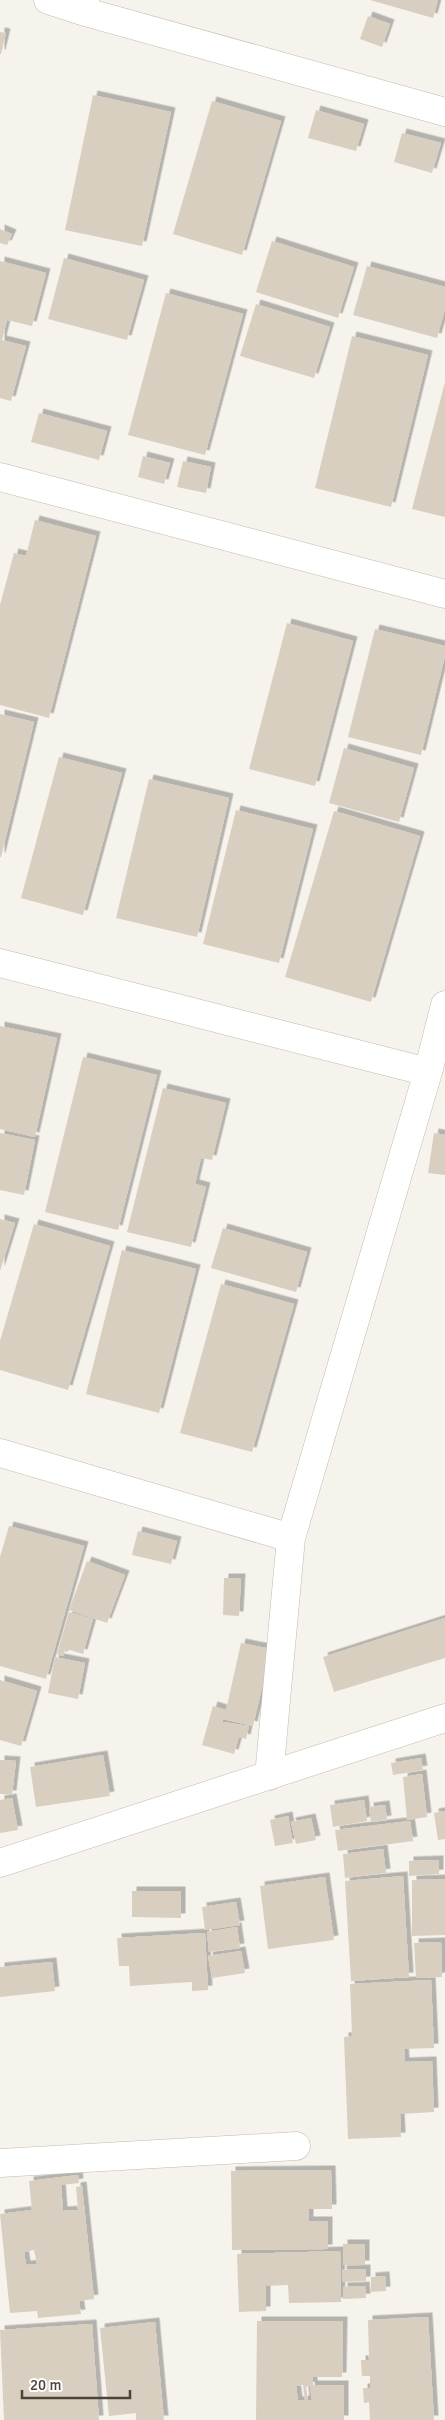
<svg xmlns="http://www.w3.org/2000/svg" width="445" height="2420" viewBox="0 0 445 2420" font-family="Signika,sans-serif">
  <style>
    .building { fill: #d8cfc1; fill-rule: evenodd; filter: url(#shadow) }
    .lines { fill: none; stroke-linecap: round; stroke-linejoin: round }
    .minor-casing { stroke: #c2bbae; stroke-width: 29 }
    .minor { stroke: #fff; stroke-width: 28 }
  </style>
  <defs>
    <filter id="shadow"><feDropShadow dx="4.5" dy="-4.5" stdDeviation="0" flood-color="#0004"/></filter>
  </defs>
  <rect width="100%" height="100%" fill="#f6f3ec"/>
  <!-- building -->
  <path class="building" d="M370,0H438L433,18Z
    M368,16L390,24L382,47L360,39Z
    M0,32L6,33L1,54H0Z
    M93,95L171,112L142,246L65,230Z
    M212,101L281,121L242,255L173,234Z
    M316,110L364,124L356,151L308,138Z
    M402,133L441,143L432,173L394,162Z
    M0,229L12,234L7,245L0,243Z
    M272,241L354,267L338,318L256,292Z
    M64,258L144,280L127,340L48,319Z
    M0,261L46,273L32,326L7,320L2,340L26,346L11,401L0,398Z
    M367,266L445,287V309L437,338L353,315Z
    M166,293L243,314L205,455L128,435Z
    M256,304L330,327L314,378L240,356Z
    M352,336L428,355L391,507L315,488Z
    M445,382V517L412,509Z
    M39,413L107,431L99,460L31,442Z
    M143,456L170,463L164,484L138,477Z
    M183,461L211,467L206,493L177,487Z
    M35,520L96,536L49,718L0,705V605L14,553L26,556Z
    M287,623L353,641L315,786L249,769Z
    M375,629L445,646V656L421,755L348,737Z
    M0,714L34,722L1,857H0Z
    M344,748L414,768L399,822L329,803Z
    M59,757L122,773L83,915L21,898Z
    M149,779L229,798L197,937L116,918Z
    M236,810L313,829L279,963L203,944Z
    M334,811L420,836L371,1002L285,977Z
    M0,1026L57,1038L35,1137L0,1129Z
    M83,1057L157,1075L118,1230L45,1212Z
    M163,1088L226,1103L212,1160L201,1158L195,1184L206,1187L191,1247L127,1232Z
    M0,1133L35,1140L24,1195L0,1190Z
    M434,1133L445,1135V1175L428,1173Z
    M0,1219L15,1223L0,1271Z
    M34,1224L110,1246L68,1390L0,1370V1341Z
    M223,1228L307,1252L296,1292L211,1268Z
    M122,1250L196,1269L159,1413L86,1394Z
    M221,1284L294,1304L252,1452L180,1433Z
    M9,1526L84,1546L46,1679L0,1666V1557Z
    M138,1531L177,1541L171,1564L132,1555Z
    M87,1561L125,1575L107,1623L69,1610Z
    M224,1578H241L239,1616L223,1615Z
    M69,1612L93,1619L83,1654L66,1649L63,1656L57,1654Z
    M445,1618V1658L334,1692L323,1657Z
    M241,1643L271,1649L253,1726L223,1719V1722L249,1726L246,1739L239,1737L234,1754L202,1745L213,1706L226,1710Z
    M55,1657L85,1663L78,1699L48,1693Z
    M0,1680L37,1691L21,1746L0,1740Z
    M103,1755L110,1796L36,1807L30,1767Z
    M421,1758L423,1770L393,1775L391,1763Z
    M0,1760L16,1761L12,1795L0,1794Z
    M422,1774L427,1817L407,1820L403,1777Z
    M12,1798L18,1830L0,1833V1800Z
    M364,1800L367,1821L333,1827L330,1805Z
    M385,1805L387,1820L371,1822L369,1807Z
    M445,1811V1839L438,1840L434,1813Z
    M288,1816L293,1843L275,1846L270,1820Z
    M311,1818L316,1840L296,1844L291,1822Z
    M410,1821L413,1841L338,1851L335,1830Z
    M383,1849L386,1873L345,1878L343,1854Z
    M439,1860V1874L409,1876V1861Z
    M403,1876L409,1977L351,1981L345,1881Z
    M325,1877L334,1940L268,1949L260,1886Z
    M445,1879V1935L412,1936V1880Z
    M132,1891H181V1918L132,1917Z
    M236,1902L240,1925L205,1930L202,1907Z
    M237,1927L240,1948L209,1952L207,1932Z
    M205,1933L208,1990L192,1991V1982L130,1986L129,1966H119L117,1938Z
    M441,1942L442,1977L416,1978L414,1943Z
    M241,1951L245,1973L212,1978L208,1956Z
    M52,1962L55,1991L0,1997V1967Z
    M431,1980L434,2048L404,2049L405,2062L432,2061L434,2112L400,2114L401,2137L348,2139L344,2037L352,2036L350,1984Z
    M331,2170L332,2209H309V2221H328V2249L232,2250L231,2171Z
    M78,2175L79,2183L61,2185L63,2211L78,2210L76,2187L82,2186L94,2299L79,2301L81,2314L38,2318L37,2311L10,2313L0,2214L32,2210L29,2181ZM34,2250L37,2264L26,2265L24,2252Z
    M343,2244H365V2265H343Z
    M340,2251L341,2302L289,2303L288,2285L266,2286V2311L239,2312L237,2254Z
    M366,2269V2281L343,2282L342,2270Z
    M385,2276L386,2291L371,2292V2277Z
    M365,2286L366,2298L343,2299V2287Z
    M428,2317L434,2420H370L369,2402L364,2403L363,2388H370V2376H362L361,2360H369L368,2320Z
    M257,2321H343L342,2377H313V2385H344V2420H256ZM303,2385L305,2400L298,2401L296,2386ZM310,2386L312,2400L308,2401L306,2387Z
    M155,2322L164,2420H136V2413L109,2416L100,2328Z
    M92,2324L99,2420H4L0,2330Z"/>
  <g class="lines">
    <defs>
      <path id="minor" d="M48,0L82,11L85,0
        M82,11L445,112
        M0,477L445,594
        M0,963L428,1072
        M0,1453L291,1538
        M269,1776L291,1538L428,1072L445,1005
        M0,1863L445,1718
        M0,2163L296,2146"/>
    </defs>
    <!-- minor casing -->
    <use href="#minor" class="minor-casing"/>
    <!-- minor -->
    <use href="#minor" class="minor"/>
  </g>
  <!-- scale -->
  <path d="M22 2390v8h108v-8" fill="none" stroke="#4b4439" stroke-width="2.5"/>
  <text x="30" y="2390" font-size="15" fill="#4b4439" stroke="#ffffff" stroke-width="4" paint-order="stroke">20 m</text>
</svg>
